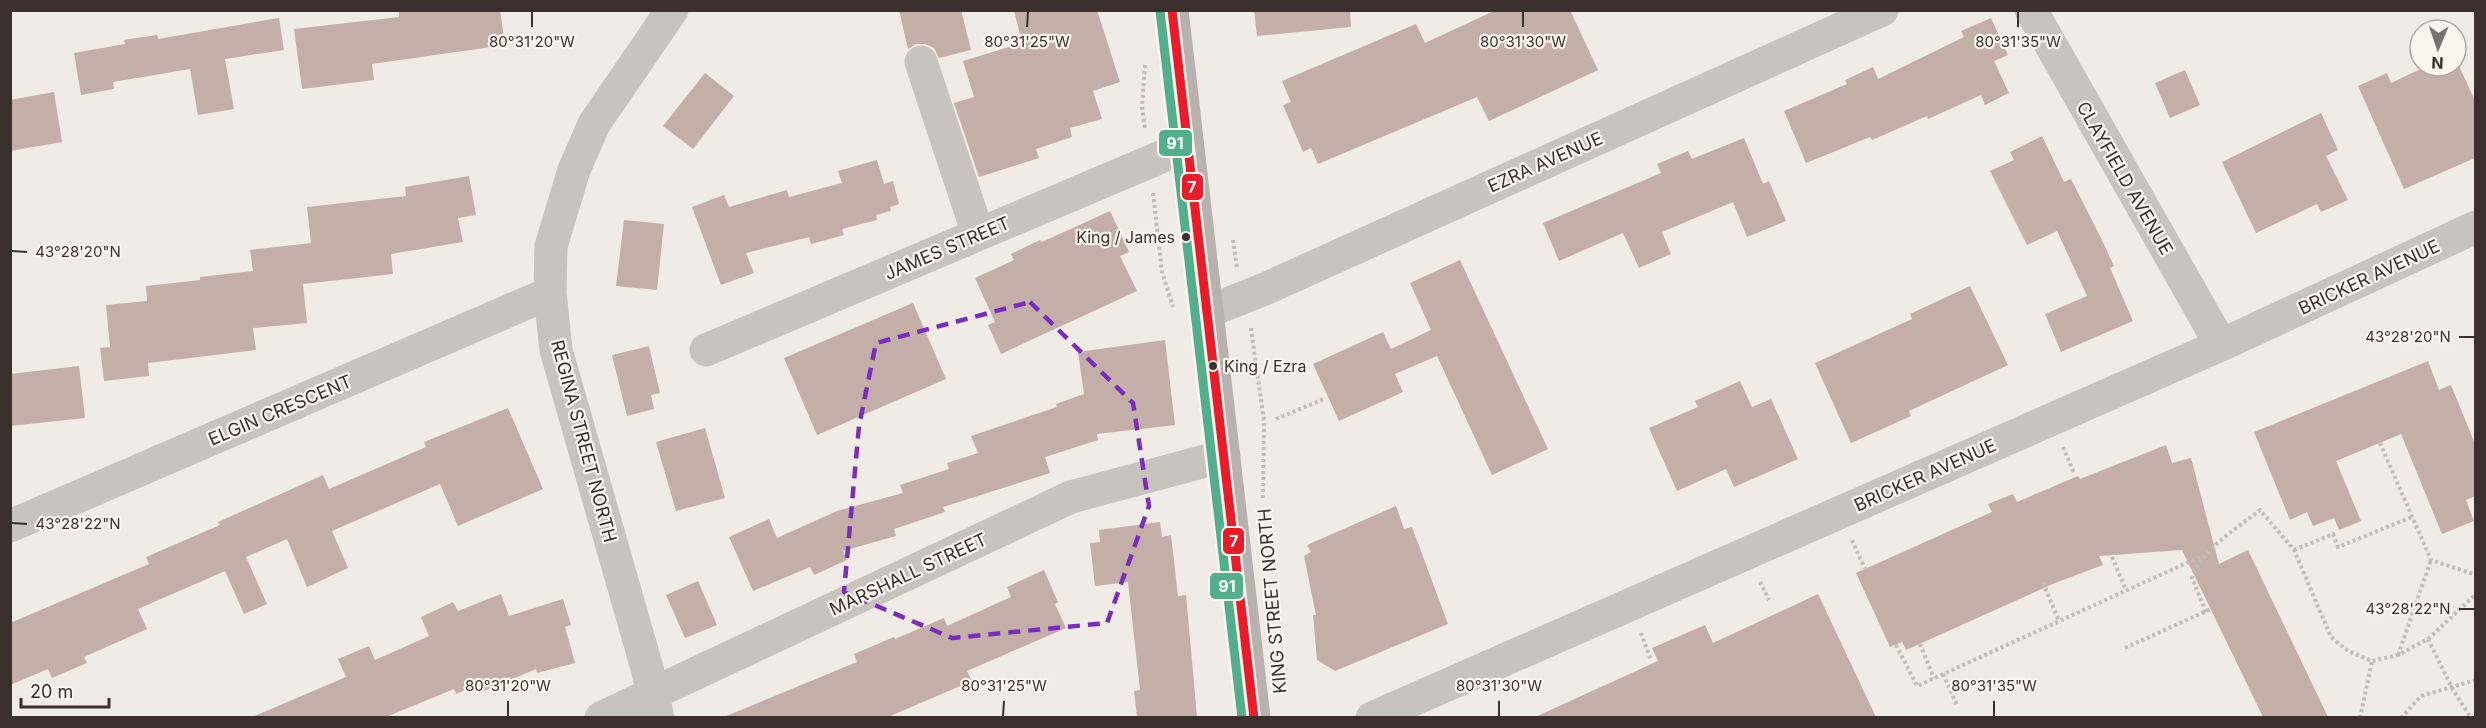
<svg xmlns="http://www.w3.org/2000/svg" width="2486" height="728" viewBox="0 0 2486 728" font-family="Inter,sans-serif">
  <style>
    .building { fill: #c3afa7 }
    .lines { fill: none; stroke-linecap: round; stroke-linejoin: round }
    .path { stroke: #c2bbb6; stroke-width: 4; stroke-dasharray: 3 3; stroke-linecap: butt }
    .minor { stroke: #c9c3be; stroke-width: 33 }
    .major { stroke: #b8b1ad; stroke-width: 33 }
    .bus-1-casing { stroke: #fbf5ee; stroke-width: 14 }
    .bus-2-casing { stroke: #fbf5ee; stroke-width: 14 }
    .bus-1 { stroke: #ec1b29; stroke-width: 9 }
    .bus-2 { stroke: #52af8c; stroke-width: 9 }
    .marked { fill: none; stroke: #7b2cbf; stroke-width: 4.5; stroke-dasharray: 12 8; stroke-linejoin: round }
    .ticks { fill: none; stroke: #3b302b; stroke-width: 2 }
    .bus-dot { fill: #3b302b; stroke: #fbf5ee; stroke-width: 2 }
    .labels { text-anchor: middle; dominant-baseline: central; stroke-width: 4.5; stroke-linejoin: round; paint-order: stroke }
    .bus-label { font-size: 16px; fill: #3b302b; stroke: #fbf5ee; text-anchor: end }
    .street-label { font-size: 18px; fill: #3b302b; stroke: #fbf5ee }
    .ticks-label { font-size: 15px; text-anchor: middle; fill: #3b302b; stroke: #fbf5ee; stroke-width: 4.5; stroke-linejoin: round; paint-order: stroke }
    .line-badge { stroke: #fbf5ee; stroke-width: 2 }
    .badge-label { font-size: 16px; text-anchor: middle; font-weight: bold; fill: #fff }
  </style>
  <rect width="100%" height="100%" fill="#f0ebe5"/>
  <!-- building -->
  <path class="building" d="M410,10H500L505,45L372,64L374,80L302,89L294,29L399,17V12Z
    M899,10H961L971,50L939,58L934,48L925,44H916L908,49Z
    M1014,10H1097L1120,82L1093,91L1102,119L1070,128L1072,137L1036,149L1039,158L979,177L954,103L974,97L963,61L1022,43Z
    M1254,10H1350L1351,27L1257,36Z
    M1496,10H1570L1598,70L1489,121L1477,97L1318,164L1311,148L1303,152L1283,105L1291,102L1282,81L1416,24L1425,43Z
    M279,18L284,50L225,59L234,109L198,115L190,69L113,82L114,89L81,95L74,53L125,44L124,40L157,35L158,39Z
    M1991,18L2008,55L1994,61L2009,93L1985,105L1981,95L1928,119L1927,116L1872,140L1870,137L1806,163L1784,111L1847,84L1845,80L1873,67L1878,79L1964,37L1961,31Z
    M2427,66H2459L2475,101V158L2404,189L2358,86L2387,73L2391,83Z
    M2185,70L2200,105L2170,118L2155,83Z
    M705,73L734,96L693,149L663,126Z
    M54,92L62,142L10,151V100Z
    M2321,113L2338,150L2326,156L2348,200L2321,212L2317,204L2256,233L2222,162Z
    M2042,136L2064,182L2071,179L2100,236L2114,266L2110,268L2133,321L2061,352L2045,314L2087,296L2057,231L2027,245L1990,171L2014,160L2010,152Z
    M1744,138L1763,184L1769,181L1786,221L1747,237L1733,202L1662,232L1671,254L1639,268L1623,233L1559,261L1543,223L1661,173L1657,164L1688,151L1692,159Z
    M877,160L884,184L893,181L899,204L890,207L891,211L876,215L877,220L842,229L844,235L811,244L809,237L746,253L754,273L721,285L692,207L724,195L729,207L787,190L789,197L842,183L838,171Z
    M469,176L476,215L458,218L463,242L391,254L393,274L303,284L307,323L253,328L256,350L148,363L149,376L104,381L100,348L110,347L106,305L147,301L146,286L200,280V277L253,271L250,250L311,243L307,207L406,196L405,187Z
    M1110,211L1129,252L1120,256L1137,291L1001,354L988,325L995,322L975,278L1014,260L1011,254L1040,240L1042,242Z
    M624,220L664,224L657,290L616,286Z
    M1460,260L1548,449L1492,475L1437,356L1395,374L1403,392L1339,421L1313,364L1383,332L1391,349L1431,330L1410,283Z
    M1970,286L2008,365L1909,411L1911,416L1851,443L1815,363L1912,319L1910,314Z
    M913,303L946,379L817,435L784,358Z
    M1165,340L1175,425L1097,434L1098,440L1045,457L1050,473L943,507L945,512L894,529L896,536L843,551L847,560L814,575L810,567L753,591L729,537L769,519L777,538L837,511L903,493L900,485L949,469L947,463L978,453L971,436L1057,407L1056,404L1084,394L1078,352Z
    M649,346L660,393L651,395L654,409L627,416L612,355Z
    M2428,361L2439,390L2451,385L2475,444V496L2466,500L2474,521L2442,534L2401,434L2336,461L2361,521L2339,530L2334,518L2313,526L2307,512L2290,520L2254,432Z
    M79,366L85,418L10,426V374Z
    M1740,381L1752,407L1771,399L1798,459L1734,487L1726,469L1677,491L1649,428L1698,407L1695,401Z
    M508,408L543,489L458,526L440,484L332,531L348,568L307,587L287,539L246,557L267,604L244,614L225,571L138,609L147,629L84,657L87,663L52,678L48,669L10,685V623L149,564L146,557L220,525L218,522L323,475L329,489L426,447L424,442Z
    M705,428L725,498L676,511L656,442Z
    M2166,445L2172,463L2191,458L2219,564L2248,550L2328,717H2263L2182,550L2099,556L2103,565L2055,583L1906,650L1902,642L1890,647L1856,573L1992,512L1988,504L2013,494L2017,502L2078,476L2080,479Z
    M1396,506L1404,529L1412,527L1448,624L1335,671L1317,660L1313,615H1316L1304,556L1311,552L1307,545Z
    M1160,522L1162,537L1171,535L1178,596L1186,595L1197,717H1137L1134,691L1140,690L1128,582L1095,586L1090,543L1100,542L1099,530Z
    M1044,570L1058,602L1055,604L1066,628L967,671L972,681L888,717H724L857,662L854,654L894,637L895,639L944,618L947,626L1011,597L1007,587Z
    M698,581L717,625L685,638L666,595Z
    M501,594L509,616L563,599L571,625L565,627L575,663L537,673L536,669L482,692L478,684L456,694L454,689L386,717H252L346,677L338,659L369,646L375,660L429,636L421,617L453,602L458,611Z
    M1818,594L1876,717H1535L1658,661L1652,648L1705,625L1713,643Z"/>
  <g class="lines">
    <!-- path -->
    <path class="path" d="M1145,65L1142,107L1145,129
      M1153,193L1162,272L1173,307
      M1233,240L1237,268
      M1251,328L1264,421L1263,500
      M1276,419L1324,399
      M2380,443L2431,560L2476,575
      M2063,447L2074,473
      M1852,540L1865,569
      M2294,550L2333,534L2338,547L2412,517
      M2112,557L2126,590
      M1760,582L1769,600
      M2043,583L2059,621
      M2206,612L2192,578C2202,548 2237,529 2260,510L2294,550L2331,637L2348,651L2372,661L2398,655L2428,639L2476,594
      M1641,633L1651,660
      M2428,639L2452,688L2471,718
      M1920,644L1934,678
      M1896,645L1917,686L2204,555
      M2125,648L2211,609
      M2398,655L2431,560
      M1943,674L1957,705
      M2360,718L2372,661
      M2401,718L2421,696L2476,680"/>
    <!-- minor -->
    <path class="minor" d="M2031,10L2221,345
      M921,62L978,234
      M1207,312L1267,288L1882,10
      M706,350L1187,146
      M10,526L550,293
      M601,718L1071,497L1224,456
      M658,718L647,668L556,350L550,293L551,246L574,170L594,124L672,10
      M1372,718L2221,345L2476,227"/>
    <!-- major -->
    <path class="major" d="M1172,10L1254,718"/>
    <defs>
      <path id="bus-1" d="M1172,10L1254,718"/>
      <path id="bus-2" d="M1160,11L1242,718"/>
    </defs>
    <!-- bus-1 casing -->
    <use href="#bus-1" class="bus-1-casing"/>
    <!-- bus-2 casing -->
    <use href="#bus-2" class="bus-2-casing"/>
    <!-- bus-1 -->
    <use href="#bus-1" class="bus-1"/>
    <!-- bus-2 -->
    <use href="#bus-2" class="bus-2"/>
  </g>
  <!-- marked area -->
  <path class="marked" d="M1030,302L1133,403L1149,506L1107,623L952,638L844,592L859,426L876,343Z"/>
  <!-- ticks -->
  <path class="ticks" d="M532,27V12M1027,27L1028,12M1523,27V12M2018,27V12M12,251L27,252M2459,337H2474M12,523L27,524M2459,609H2474M508,716V701M1003,716L1004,701M1499,716V701M1994,716V701"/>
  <!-- markers -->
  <g class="bus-dot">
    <circle cx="1186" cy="237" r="5"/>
    <circle cx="1213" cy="366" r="5"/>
  </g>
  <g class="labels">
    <!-- bus labels -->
    <g class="bus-label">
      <text x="1175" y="237">King / James</text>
      <text x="1224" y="366" text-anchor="start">King / Ezra</text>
    </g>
    <!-- street labels -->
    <g class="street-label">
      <text transform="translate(1545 162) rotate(-24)">EZRA AVENUE</text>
      <text transform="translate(2125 178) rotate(60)">CLAYFIELD AVENUE</text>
      <text transform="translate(947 248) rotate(-23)">JAMES STREET</text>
      <text transform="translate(2369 277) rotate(-25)">BRICKER AVENUE</text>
      <text transform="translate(280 410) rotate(-23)">ELGIN CRESCENT</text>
      <text transform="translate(584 441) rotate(75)">REGINA STREET NORTH</text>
      <text transform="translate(1925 475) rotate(-24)">BRICKER AVENUE</text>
      <text transform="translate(908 574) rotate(-25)">MARSHALL STREET</text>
      <text transform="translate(1272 601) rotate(-95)">KING STREET NORTH</text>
    </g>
  </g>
  <g class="ticks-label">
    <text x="532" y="47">80°31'20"W</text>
    <text x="1027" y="47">80°31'25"W</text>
    <text x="1523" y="47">80°31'30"W</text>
    <text x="2018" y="47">80°31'35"W</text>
    <text x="78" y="257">43°28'20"N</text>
    <text x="2408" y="342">43°28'20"N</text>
    <text x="78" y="529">43°28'22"N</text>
    <text x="2408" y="614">43°28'22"N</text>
    <text x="508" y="691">80°31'20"W</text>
    <text x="1004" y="691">80°31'25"W</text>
    <text x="1499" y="691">80°31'30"W</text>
    <text x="1994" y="691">80°31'35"W</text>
  </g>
  <g class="line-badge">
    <rect x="1158" y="129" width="35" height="28" rx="6" fill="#52af8c"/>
    <rect x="1181" y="173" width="23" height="28" rx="6" fill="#ec1b29"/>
    <rect x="1222" y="527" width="23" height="28" rx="6" fill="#ec1b29"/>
    <rect x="1209" y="572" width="35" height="28" rx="6" fill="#52af8c"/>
  </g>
  <g class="badge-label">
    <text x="1175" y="149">91</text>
    <text x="1192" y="193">7</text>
    <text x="1234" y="547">7</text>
    <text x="1227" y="592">91</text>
  </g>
  <!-- border -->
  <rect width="2486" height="728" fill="none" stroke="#3b302b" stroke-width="24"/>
  <!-- north arrow -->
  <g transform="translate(2438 48) rotate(182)"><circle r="28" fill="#fbf5ee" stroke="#aea6a0" stroke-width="1.5"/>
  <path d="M0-4.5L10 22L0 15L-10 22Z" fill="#7a716c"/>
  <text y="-9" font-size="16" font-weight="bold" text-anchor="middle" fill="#3b302b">N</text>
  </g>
  <!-- scale -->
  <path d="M21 698v9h88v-9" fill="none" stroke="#3b302b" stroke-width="3"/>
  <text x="30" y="698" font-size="18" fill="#3b302b" stroke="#fbf5ee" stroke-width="4.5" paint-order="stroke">20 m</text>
</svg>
